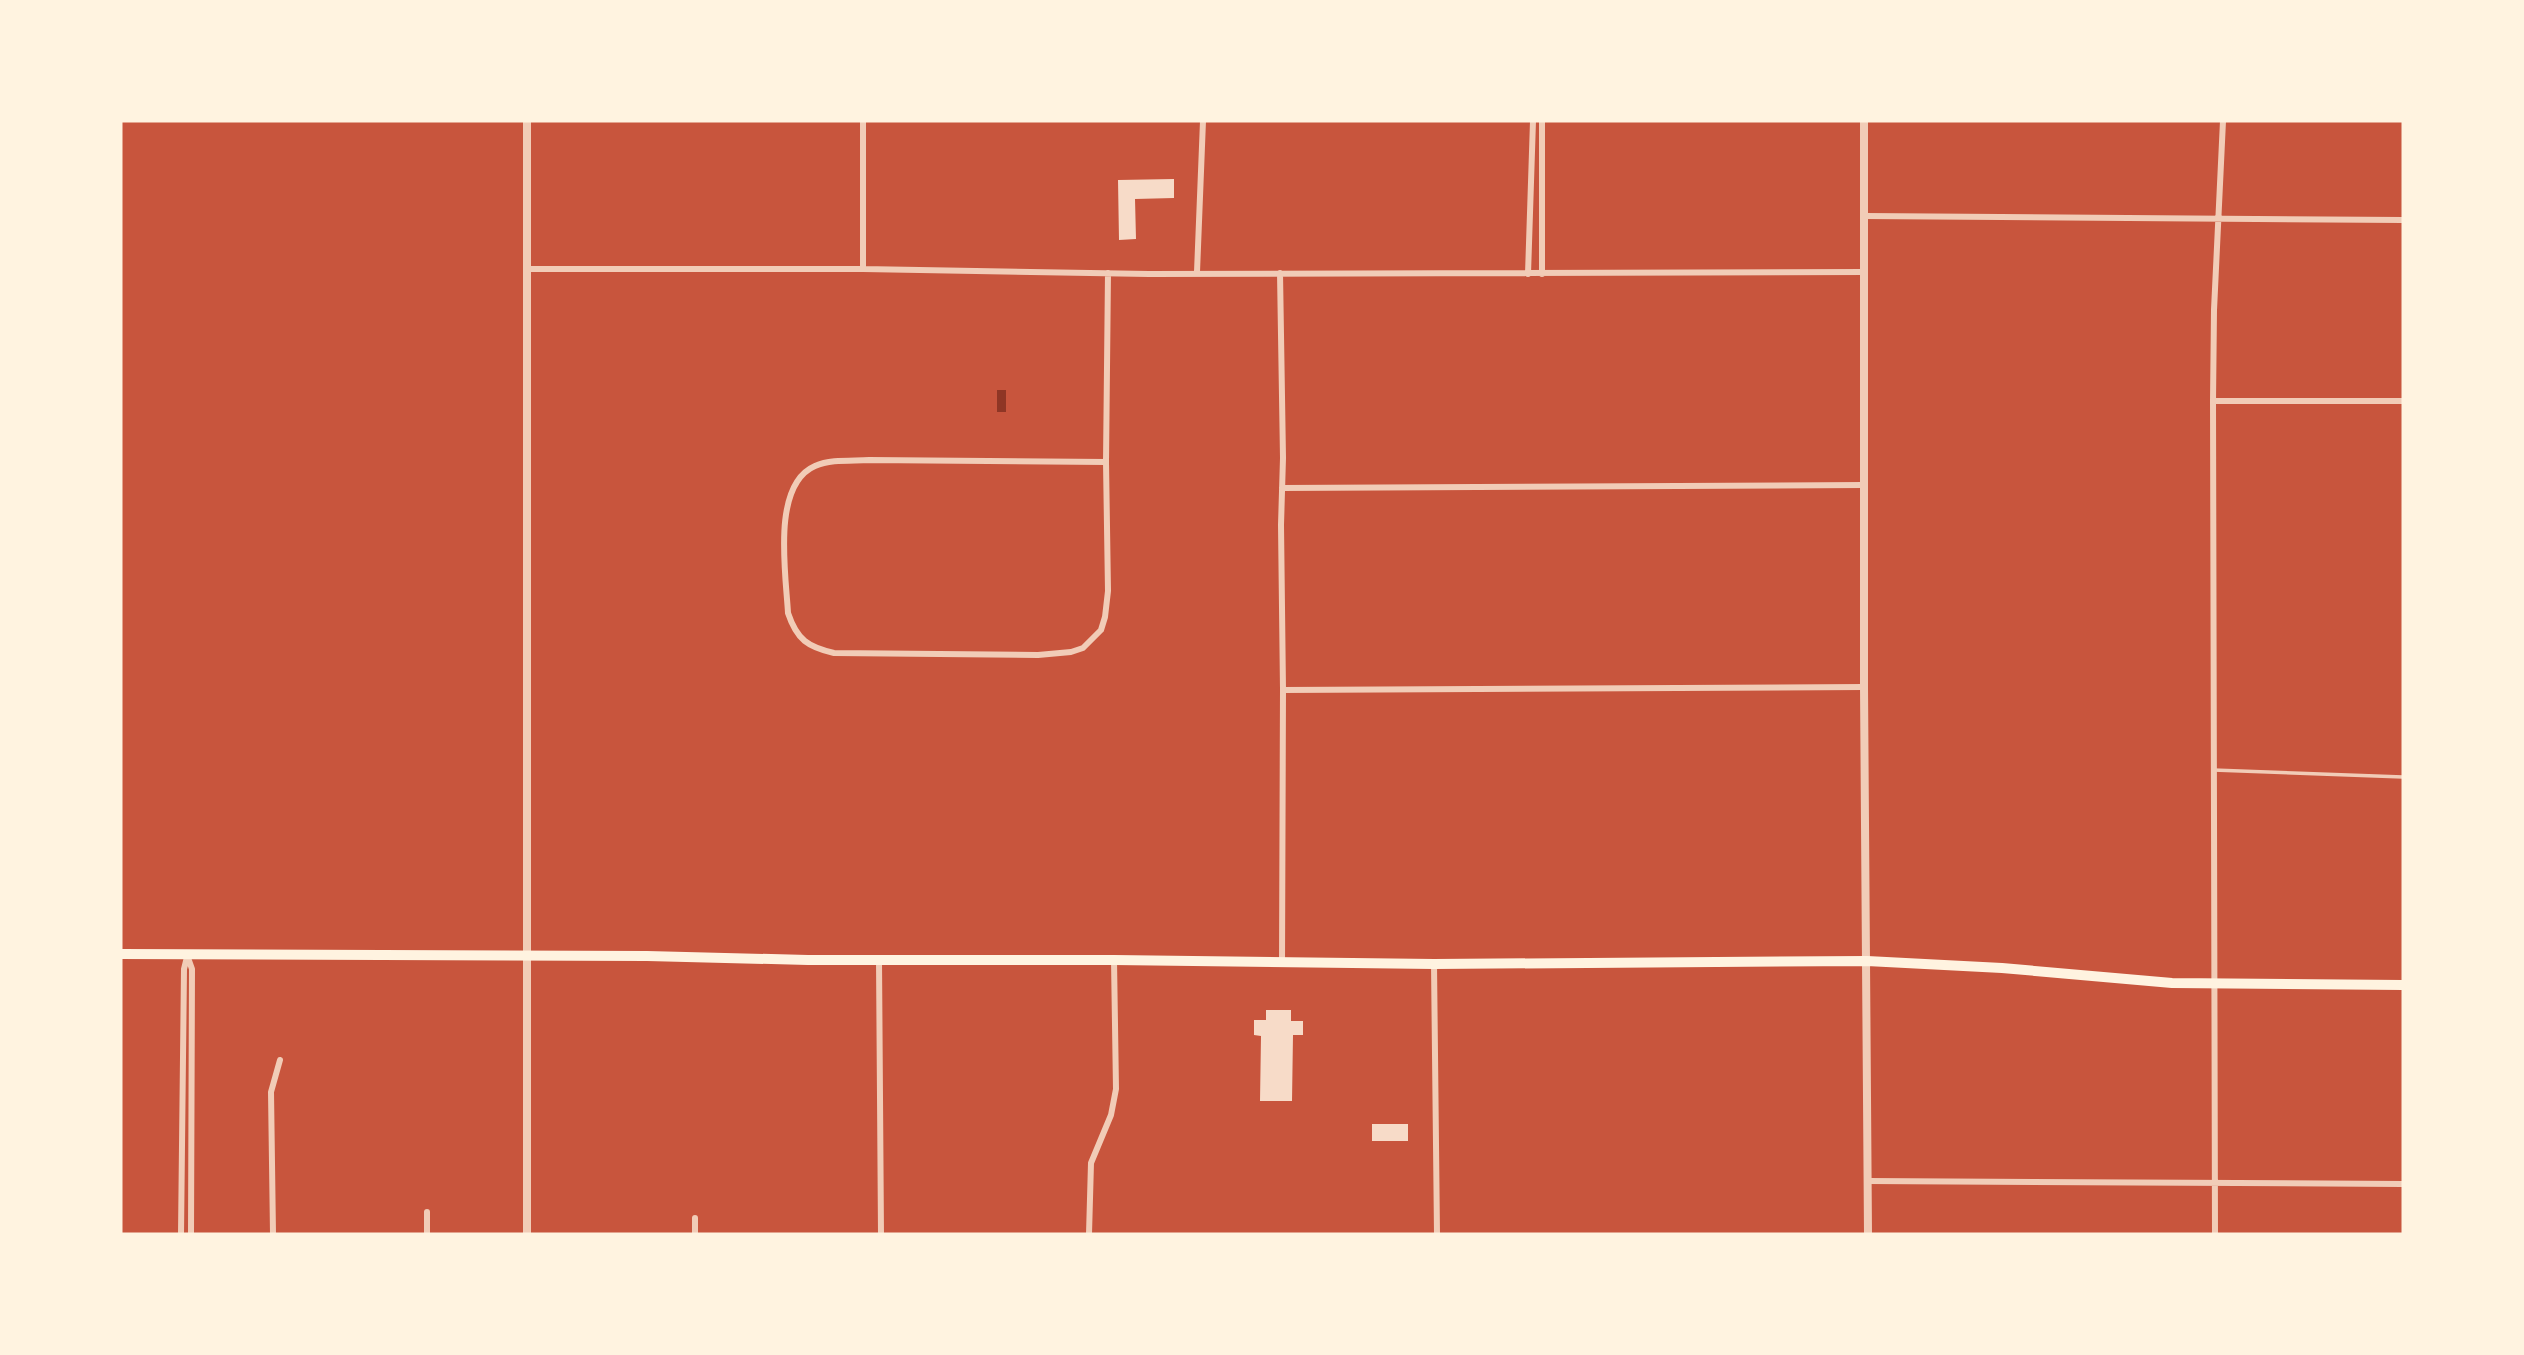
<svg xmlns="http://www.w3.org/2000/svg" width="2524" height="1355" viewBox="0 0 2524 1355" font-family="'Open Sans',sans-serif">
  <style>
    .water { fill: #8f3625 }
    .building { fill: #f7dbc8 }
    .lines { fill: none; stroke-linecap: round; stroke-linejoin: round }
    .service { stroke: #f1ccb7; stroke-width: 3.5 }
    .minor { stroke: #f1ccb7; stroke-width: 6 }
    .tertiary { stroke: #f1ccb7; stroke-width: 8 }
    .primary { stroke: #fff3e0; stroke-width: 10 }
  </style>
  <rect width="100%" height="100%" fill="#c8553d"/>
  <!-- water -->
  <path class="water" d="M997,390H1006V412H997Z"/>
  <!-- building -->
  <path class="building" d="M1174,179V198L1135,199L1136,239L1119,240L1118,180Z
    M1266,1010H1291V1021H1303V1035H1293L1292,1101H1260L1261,1036L1254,1035V1020H1266Z
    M1372,1124H1408V1141H1372Z"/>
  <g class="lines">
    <!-- service -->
    <path class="service" d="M2213,770L2403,777"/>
    <!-- minor -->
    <path class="minor" d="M1542,121V274
      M1865,216L2403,220
      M527,269H863L1149,274L1865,272
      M863,269V121
      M1197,272L1203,121
      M1280,273L1283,458L1281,525L1283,690L1282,963
      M1528,274L1533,121
      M2213,401H2403
      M869,460L1106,462L1108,591L1105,617L1101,630L1083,648L1071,652L1038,655L834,653C808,647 797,640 788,613C786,575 771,485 815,466C831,459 851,461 869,460Z
      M1106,462L1108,273
      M1282,488L1864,485
      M1283,690L1864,687
      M187,955L192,969L191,1234
      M879,960L881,1234
      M1434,964L1437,1234
      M1868,1181L2403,1184
      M427,1212V1234
      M181,1234L184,969L187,957
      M273,1234L271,1092L280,1060
      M695,1234V1218
      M1089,1234L1091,1163L1111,1115L1116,1089L1114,960
      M2215,1234L2213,401L2214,310L2223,121"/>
    <!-- tertiary -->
    <path class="tertiary" d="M1864,121V687L1868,1234
      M527,1234V121"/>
    <!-- primary -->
    <path class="primary" d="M121,954L647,956L808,960H1114L1434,964L1867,961L2002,968L2172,983L2403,985"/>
  </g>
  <!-- border -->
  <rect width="2524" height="1355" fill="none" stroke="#fff3e0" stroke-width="245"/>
</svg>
